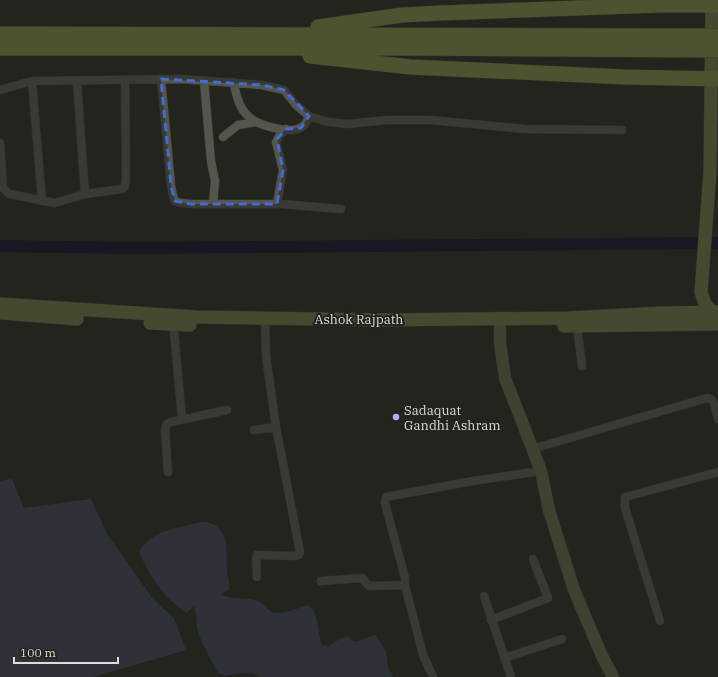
<svg xmlns="http://www.w3.org/2000/svg" width="718" height="677" viewBox="0 0 718 677" font-family="'IBM Plex Serif',serif">
  <style>
    .green { fill: #3e4159 }
    .lines { fill: none; stroke-linecap: round; stroke-linejoin: round }
    .river { stroke: #0c0a2b; stroke-width: 12 }
    .street-casing { stroke: #3e403a; stroke-width: 9 }
    .secondary-casing { stroke: #3e403a; stroke-width: 13 }
    .primary-casing { stroke: #3e403a; stroke-width: 14 }
    .highway-casing { stroke: #3e403a; stroke-width: 16 }
    .street { stroke: #54564e; stroke-width: 8 }
    .secondary { stroke: #61664b; stroke-width: 12 }
    .primary { stroke: #6d7748; stroke-width: 13 }
    .highway { stroke: #7e8d44; stroke-width: 15 }
    .highway-bridge-casing { stroke: #3e403a; stroke-width: 16; stroke-linecap: butt }
    .highway-bridge { stroke: #7e8d44; stroke-width: 15 }
    .marked { fill: none; stroke: #436bd8; stroke-width: 3; stroke-dasharray: 8 5; stroke-linejoin: round }
    .poi-dot { fill: #aab0fc; stroke: #23241e; stroke-width: 1.5 }
    .labels { text-anchor: middle; dominant-baseline: central; stroke-width: 4; stroke-linejoin: round; paint-order: stroke }
    .street-label { font-size: 13px; fill: #dcddd8; stroke: #23241e }
    .poi-label { font-size: 13px; fill: #dcddd8; stroke: #23241e; text-anchor: start }
  </style>
  <rect width="100%" height="100%" fill="#23241e"/>
  <!-- green -->
  <path class="green" d="M12,479L24,508L91,499L107,534L153,599L174,618L186,650L93,677H0V481Z
    M207,522C232,530 225,551 227,571C227,577 231,582 229,589L221,594C232,601 246,596 258,601C266,604 268,614 278,613C289,613 299,607 309,605C320,617 317,631 322,645L329,646L341,638L349,637L354,642C362,641 368,636 376,635L386,652L388,668L393,677H260L252,673H239L225,676L218,673L202,643L197,628L196,613L194,606L187,613C164,599 150,576 139,552C151,534 165,530 185,526C193,524 199,522 207,522Z"/>
  <g class="lines">
    <!-- river -->
    <path class="river" d="M0,246L133,248L718,243"/>
    <defs>
      <path id="street" d="M161,79L171,185L173,196L175,201L181,203L191,204H281L341,209
        M32,81L42,201
        M77,81L85,194
        M204,81L211,161L215,181L213,204
        M233,82C237,95 238,107 248,116C256,125 289,134 300,128C306,126 307,121 309,116
        M0,90L32,81L182,79L262,85L284,90L296,105L309,116L328,122L348,124L387,120H430L525,129L622,130
        M223,137L238,125L256,122
        M0,143L3,188L9,194L55,203L85,194L122,189L125,186L126,180L125,80
        M277,204L283,170L276,142L280,135L286,129
        M173,321L182,419
        M577,326L582,366
        M254,430L276,427
        M532,449L707,398L711,399L714,403L718,419
        M168,472L165,430L167,424L171,422L227,410
        M257,577L256,559L257,555L295,556L299,555L300,552L276,427L266,356L265,318
        M321,581L362,578L369,586L405,585
        M484,596L511,677
        M491,620L548,598L533,559
        M660,621L625,508V497L718,472
        M504,658L562,639
        M433,677L423,655L405,585V578L385,503L386,497L473,481L541,471"/>
      <path id="secondary" d="M500,318V343L505,378L541,471L549,510L574,590L602,656L613,677"/>
      <path id="primary" d="M712,5L710,172L701,292L705,304L713,312
        M0,304L197,317L381,320L568,318L662,313L718,312
        M2,313L77,319
        M150,323L190,325
        M564,326L718,324"/>
      <path id="highway" d="M318,27L402,15L441,13L661,5H718
        M0,34L700,36
        M0,48H398L700,50
        M310,56L411,67L625,77L718,79"/>
    </defs>
    <!-- street casing -->
    <use href="#street" class="street-casing"/>
    <!-- secondary casing -->
    <use href="#secondary" class="secondary-casing"/>
    <!-- primary casing -->
    <use href="#primary" class="primary-casing"/>
    <!-- highway casing -->
    <use href="#highway" class="highway-casing"/>
    <!-- street -->
    <use href="#street" class="street"/>
    <!-- secondary -->
    <use href="#secondary" class="secondary"/>
    <!-- primary -->
    <use href="#primary" class="primary"/>
    <!-- highway -->
    <use href="#highway" class="highway"/>
    <defs>
      <path id="highway-bridge" d="M700,36H718
        M700,50H718"/>
    </defs>
    <!-- highway-bridge casing -->
    <use href="#highway-bridge" class="highway-bridge-casing"/>
    <!-- highway-bridge -->
    <use href="#highway-bridge" class="highway-bridge"/>
  </g>
  <!-- marked area -->
  <path d="M0 0H718V677H0ZM161,79L262,85L284,90L309,116L301,128L286,129L277,139L283,170L277,204H191L175,201L171,185Z" fill="#23241e" fill-opacity=".55" fill-rule="evenodd"/>
  <path class="marked" d="M161,79L262,85L284,90L309,116L301,128L286,129L277,139L283,170L277,204H191L175,201L171,185Z"/>
  <!-- markers -->
  <circle class="poi-dot" cx="396" cy="417" r="4"/>
  <g class="labels">
    <!-- street labels -->
    <g class="street-label">
      <text x="359" y="319">Ashok Rajpath</text>
    </g>
    <!-- poi labels -->
    <g class="poi-label">
      <text x="404" y="410">Sadaquat<tspan x="404" dy="15">Gandhi Ashram</tspan></text>
    </g>
  </g>
  <!-- scale -->
  <path d="M14 657v6h104v-6" fill="none" stroke="#dcddd8" stroke-width="2"/>
  <text x="20" y="657" font-size="12" fill="#dcddd8" stroke="#23241e" stroke-width="3" paint-order="stroke">100 m</text>
</svg>
